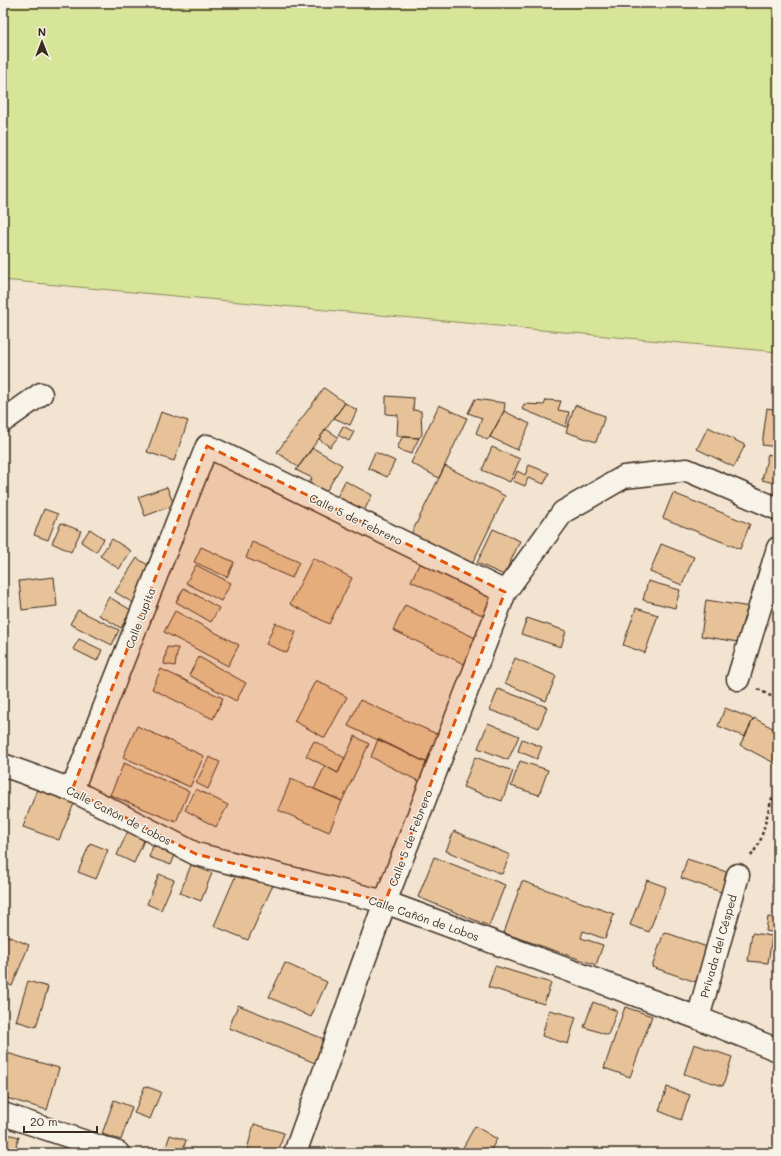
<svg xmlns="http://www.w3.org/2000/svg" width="781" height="1156" viewBox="0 0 781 1156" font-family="Mali,sans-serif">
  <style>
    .green { fill: #d7e598; stroke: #89885b }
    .building { fill: #e7c298; stroke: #3b2a1e }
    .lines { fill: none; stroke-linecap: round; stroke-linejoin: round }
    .minor-casing { stroke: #3b2a1e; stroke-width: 25 }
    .path { stroke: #3b2a1e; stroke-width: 2.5; stroke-dasharray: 3 3; stroke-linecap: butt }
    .minor { stroke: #f7f3e8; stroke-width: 22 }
    .marked { fill: #df570d; fill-opacity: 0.2; stroke: #df570d; stroke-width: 3; stroke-dasharray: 8 5; stroke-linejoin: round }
    .labels { text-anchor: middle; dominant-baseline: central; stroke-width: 3; stroke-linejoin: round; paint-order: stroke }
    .street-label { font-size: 11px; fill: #3b2a1e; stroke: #f7f3e8 }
  </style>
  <rect width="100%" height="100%" fill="#f2e4d0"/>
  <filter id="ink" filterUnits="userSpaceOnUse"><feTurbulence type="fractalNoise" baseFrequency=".025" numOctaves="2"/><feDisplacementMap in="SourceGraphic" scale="8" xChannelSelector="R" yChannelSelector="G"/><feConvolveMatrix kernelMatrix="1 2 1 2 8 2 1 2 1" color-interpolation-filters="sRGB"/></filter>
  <g filter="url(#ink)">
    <!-- green -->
    <path class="green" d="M3,3H778V352L3,280Z"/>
    <!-- building -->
    <path class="building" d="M324,388L345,403L298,467L277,452Z
      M386,396L414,398L413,410L421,411L422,435L419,438L397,436L398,415L386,414Z
      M475,399L505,403L504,411L490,437L487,440L476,433L482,418L468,413Z
      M546,400L561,401L558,410L569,412L566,427L522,409L524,404L544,405Z
      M345,403L357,410L350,425L334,418Z
      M439,405L467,418L439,478L411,463Z
      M575,405L605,416L596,442L566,432Z
      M767,408L778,410V447L762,445Z
      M504,411L530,424L517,450L490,437Z
      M161,412L188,421L174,461L147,452Z
      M343,426L354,432L349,441L338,435Z
      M708,427L745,445L734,467L697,449Z
      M326,429L338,437L330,447L319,439Z
      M402,437L419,438L411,454L397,449Z
      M492,447L520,459L510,482L482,470Z
      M313,448L342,465L324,495L308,485L312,478L296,470Z
      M375,452L395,461L387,477L368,468Z
      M768,454L778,457V484L762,480Z
      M529,465L549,473L544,484L528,478L525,486L513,481L517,471L525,475Z
      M445,466L505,496L472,564L411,534Z
      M345,481L372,495L362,515L335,501Z
      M167,487L174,505L145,516L138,497Z
      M673,493L750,524L740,549L663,518Z
      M44,509L58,514L48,540L34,535Z
      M61,523L81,531L71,552L52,543Z
      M90,529L104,539L96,552L81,542Z
      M493,529L520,541L504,575L477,563Z
      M112,539L131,551L119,569L100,556Z
      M252,542L299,562L292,578L246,558Z
      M661,544L694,557L682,585L650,572Z
      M201,547L234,562L227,577L194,562Z
      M137,558L155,570L133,603L115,592Z
      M313,558L352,578L329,624L290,604Z
      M421,560L494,595L484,616L411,581Z
      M196,565L231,583L221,601L186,583Z
      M54,577L57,606L22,610L19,581Z
      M648,581L680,590L675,608L643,600Z
      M184,588L219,608L211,622L176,602Z
      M109,597L131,610L121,628L99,615Z
      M706,600L750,607L744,643L701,636Z
      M405,605L480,640L468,666L393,630Z
      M636,608L658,615L645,653L623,645Z
      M78,610L119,630L112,645L70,624Z
      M175,611L239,645L228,666L164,632Z
      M527,618L566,631L561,647L521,634Z
      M275,623L296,632L287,653L266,644Z
      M79,639L102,650L97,661L73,649Z
      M167,647L178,648L175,666L164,664Z
      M199,657L246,683L236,701L189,675Z
      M515,658L556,676L546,701L505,683Z
      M161,669L223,698L213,719L152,689Z
      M316,680L347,697L325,738L294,721Z
      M498,689L547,707L539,728L490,710Z
      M360,700L446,738L436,767L348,726Z
      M725,708L753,719L745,737L718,726Z
      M754,718L778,731V765L740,745Z
      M488,723L519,736L508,760L478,748Z
      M137,726L204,756L190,787L123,757Z
      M355,736L369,744L342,801L314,789L325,766L338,773Z
      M378,739L436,767L428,786L371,757Z
      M522,739L542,747L537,759L518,751Z
      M314,741L345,758L338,773L306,756Z
      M209,757L220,762L208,789L196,783Z
      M475,757L513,771L502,801L463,787Z
      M520,761L548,770L539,795L511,786Z
      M124,763L189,791L176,822L110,795Z
      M291,779L342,801L329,832L278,810Z
      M38,787L75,801L59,840L23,827Z
      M196,789L228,805L216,827L185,810Z
      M128,831L145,838L134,863L117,855Z
      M454,831L510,855L502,874L446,851Z
      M90,843L108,850L96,879L78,872Z
      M153,846L175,855L171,865L149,857Z
      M434,857L505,885L489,926L418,897Z
      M687,859L730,873L724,893L681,878Z
      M191,865L212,873L201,901L180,893Z
      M238,870L273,885L248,940L214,926Z
      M778,871V889L772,887Z
      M159,874L174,880L161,910L147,904Z
      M647,880L666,887L649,932L630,925Z
      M522,881L614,914L605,939L583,931L581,938L603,945L596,965L504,933Z
      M768,917L778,918V933L766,931Z
      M664,932L707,947L696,982L652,967Z
      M752,933L772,936L768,963L748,961Z
      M3,934L29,945L12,986L3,982Z
      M285,963L327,982L311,1017L269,997Z
      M495,966L551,983L544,1004L488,987Z
      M28,981L48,987L36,1027L16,1021Z
      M593,1002L617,1011L608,1035L584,1027Z
      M238,1005L329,1041L320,1065L229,1028Z
      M625,1007L652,1016L630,1077L604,1068Z
      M549,1010L576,1017L568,1044L542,1036Z
      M694,1044L732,1057L723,1086L684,1074Z
      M3,1052L59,1068L47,1110L3,1097Z
      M145,1086L161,1092L150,1119L134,1113Z
      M667,1087L690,1095L681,1120L659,1111Z
      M114,1100L132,1107L121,1140L102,1134Z
      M254,1124L284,1133L278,1153H246Z
      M475,1126L497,1139L489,1153H460Z
      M7,1134L19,1137L14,1153H8L3,1151Z
      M170,1135L186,1140L182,1153H164Z"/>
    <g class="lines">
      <defs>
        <path id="minor" d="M3,421L41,394
          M738,679L778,548
          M3,765L72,790L196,854L385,902L698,1018L778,1050
          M72,790L207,446L505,592
          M698,1018L738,875
          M3,1114L118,1153
          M295,1153L385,902L505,592L563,512L624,477L687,470L778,509"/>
      </defs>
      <!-- minor casing -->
      <use href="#minor" class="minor-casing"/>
      <!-- path -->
      <path class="path" d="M758,689L778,700
        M751,856L760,842L772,798"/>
      <!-- minor -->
      <use href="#minor" class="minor"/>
    </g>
  </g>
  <!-- marked area -->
  <path class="marked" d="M207,446L505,592L385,902L196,854L72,790Z"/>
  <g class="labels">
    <!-- street labels -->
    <g class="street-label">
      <text transform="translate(356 519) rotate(26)">Calle 5 de Febrero</text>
      <text transform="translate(140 618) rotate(-69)">Calle Lupita</text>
      <text transform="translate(119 815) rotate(27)">Calle Cañón de Lobos</text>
      <text transform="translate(410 838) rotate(-69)">Calle 5 de Febrero</text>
      <text transform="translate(424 918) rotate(19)">Calle Cañón de Lobos</text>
      <text transform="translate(718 946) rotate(-74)">Privada del Césped</text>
    </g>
  </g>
  <!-- margin -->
  <rect width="781" height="1156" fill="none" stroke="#f7f3e8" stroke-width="16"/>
  <rect x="8" y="8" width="765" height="1140" fill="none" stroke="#3b2a1e" stroke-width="1.5" filter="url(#ink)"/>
  <!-- north arrow -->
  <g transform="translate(42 42)" stroke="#f7f3e8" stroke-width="3" paint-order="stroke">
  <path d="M0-3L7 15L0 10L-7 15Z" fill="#3b2a1e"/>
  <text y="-6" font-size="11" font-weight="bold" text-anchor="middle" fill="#3b2a1e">N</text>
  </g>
  <!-- scale -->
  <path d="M24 1126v6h73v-6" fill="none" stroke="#3b2a1e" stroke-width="2"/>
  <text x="30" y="1126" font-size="12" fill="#3b2a1e" stroke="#f7f3e8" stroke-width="3" paint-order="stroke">20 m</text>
</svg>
